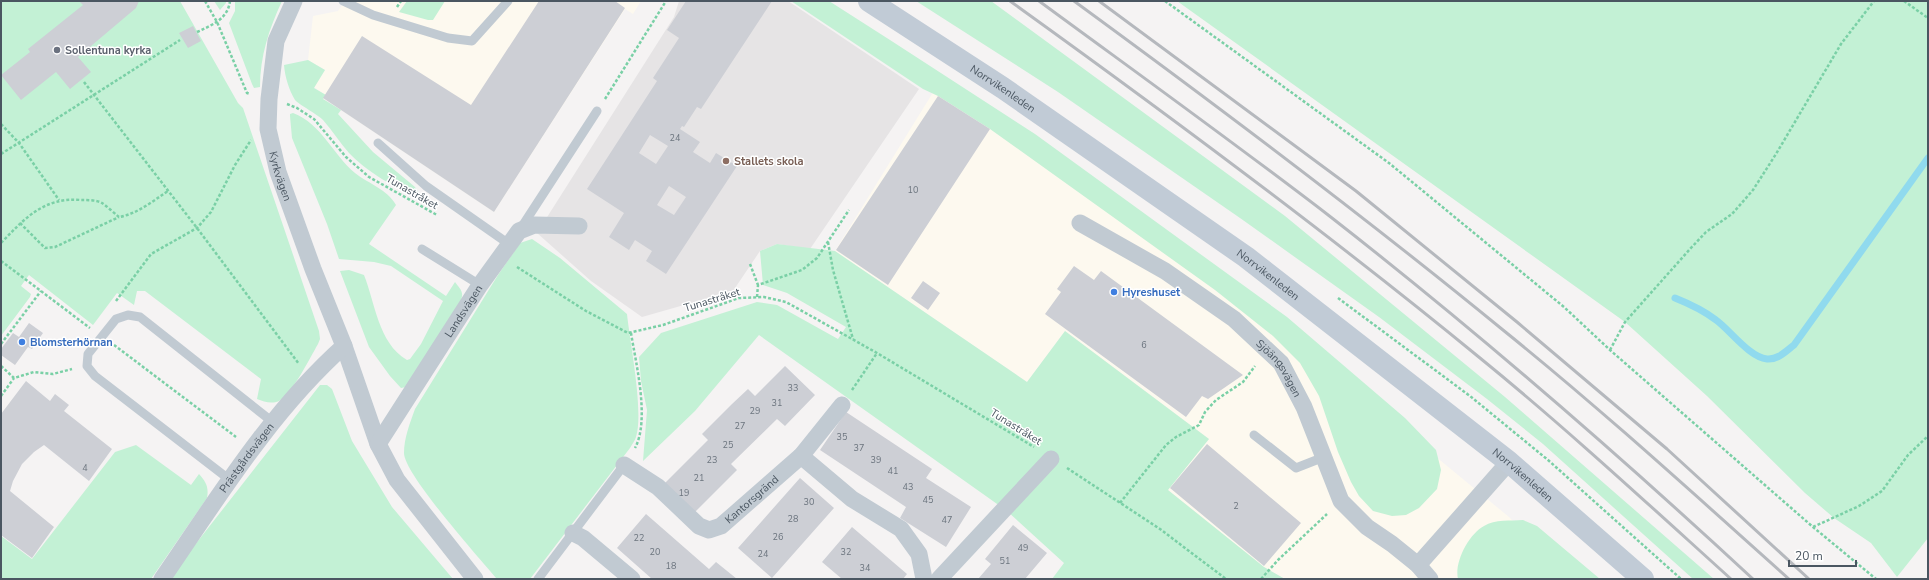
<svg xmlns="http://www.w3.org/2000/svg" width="1929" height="580" viewBox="0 0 1929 580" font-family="'Nunito Sans',sans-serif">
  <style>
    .commercial { fill: #fdf9ef }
    .education { fill: #e6e4e5 }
    .green { fill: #c3f1d5 }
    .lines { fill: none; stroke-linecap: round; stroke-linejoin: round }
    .stream { stroke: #90daee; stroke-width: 7 }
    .building { fill: #cdcfd5; fill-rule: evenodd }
    .path { stroke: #7ad0a6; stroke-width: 2.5; stroke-dasharray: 3 2; stroke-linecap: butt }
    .lane { stroke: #c1cad2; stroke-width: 9 }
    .street { stroke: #c1cad2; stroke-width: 17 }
    .secondary { stroke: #c1cbd6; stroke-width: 22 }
    .rail { stroke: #b5b8bd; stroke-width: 3 }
    .worship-dot { fill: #6b7280; stroke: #fff; stroke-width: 1.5 }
    .education-dot { fill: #8d6e63; stroke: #fff; stroke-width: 1.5 }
    .shop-dot { fill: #3f7fe0; stroke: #fff; stroke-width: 1.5 }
    .labels { text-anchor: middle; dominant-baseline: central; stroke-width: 3; stroke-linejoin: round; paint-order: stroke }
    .number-label { font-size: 9px; fill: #6b747e }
    .worship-label { font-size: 11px; font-weight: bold; fill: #5b616d; stroke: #fff; text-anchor: start }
    .street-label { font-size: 11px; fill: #4a5661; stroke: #fff }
    .education-label { font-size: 11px; font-weight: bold; fill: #785e54; stroke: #fff; text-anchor: start }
    .shop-label { font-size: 11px; font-weight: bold; fill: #366cbe; stroke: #fff; text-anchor: start }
  </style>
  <rect width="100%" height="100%" fill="#f5f3f3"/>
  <!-- commercial -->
  <path class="commercial" d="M345,1H641L633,14L625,9L494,212L323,98L325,95L314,87L325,70L308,60L313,16L338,11Z
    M937,86L1293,339L1509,517L1570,579H1285L1264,567L1168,490L1209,439L1065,331L1027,382L835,251Z"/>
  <!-- education -->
  <path class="education" d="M679,1H788L919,89L810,249L777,244L760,251L733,291L642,317L591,281L537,233L674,17Z"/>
  <!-- green -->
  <path class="green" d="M1,1H180L238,103L243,108L319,331L320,339L318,344C310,358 292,394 279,401C272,404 264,402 257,399L261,379L145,291H137L134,305L117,293L93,325L29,275L21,286L31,294L30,297L1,336Z
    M214,1H226V3L220,10Z
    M235,1H282C269,29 260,56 260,87L254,88L252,84L229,23L235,11Z
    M407,1H445L433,20H428L399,12Z
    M791,1H829L890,40L1035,134L1287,317L1405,418L1436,450L1441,470L1437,489L1419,508L1406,515L1392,516L1373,511L1359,496L1351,482L1338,452L1319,396L1300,363L1273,336L1215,290L990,129L938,96L923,89Z
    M916,1H991L1285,216L1505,397L1714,579H1693L1543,444L1487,399L1379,317L1240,218L1058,92Z
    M1177,1H1928V538L1897,577L1871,543L1834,518L1805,493L1707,396L1625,322Z
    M308,60L325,70L314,88L326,95L323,99L341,110L338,114L373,152L415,187L420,195C398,192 364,169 349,153C340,143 332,130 323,120C317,114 298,104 295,100C289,90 285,77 284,65Z
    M293,113C322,124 333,155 355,173C369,184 387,189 396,205L369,244L446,296L455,282C458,286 463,291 462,296C461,309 416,371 406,387L401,388L390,376L369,347L340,271L349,270L364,275C375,302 378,343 407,360L410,359L421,344L443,301L391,266L374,262L339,259L327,224L292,138L290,116V114Z
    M532,239L560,258L627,314C630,343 644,412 636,437C635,441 632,444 630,448L530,579H497C480,559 404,474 404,453C404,438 410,423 415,409L498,275L520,243Z
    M777,244L835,251L1027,382L1065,331L1209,439L1168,490L1264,567L1285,579H1052L1064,563L1007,511L759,335L695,411L643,461L647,410L641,381L639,357L661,333L757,302L777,305L838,339L846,327L787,293L763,285L760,251Z
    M320,385H327L332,389L352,441L392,507L453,579H171L187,555Z
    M136,445L191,485L199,474C206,482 209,487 207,498L151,579H1V536L32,559L115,452Z
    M1523,520L1537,526L1600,579H1458C1454,562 1469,534 1484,526C1495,519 1511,521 1523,520Z"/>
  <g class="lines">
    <!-- stream -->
    <path class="stream" d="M1675,298C1690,304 1703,310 1716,320C1730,330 1749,357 1767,359C1778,360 1786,351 1794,345L1928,158"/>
  </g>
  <!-- building -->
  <path class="building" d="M79,1H139L136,8L78,57L91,72L70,89L56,72L21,100L1,75L30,52L28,49L83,5Z
    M539,1H615L625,8L494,212L323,98L362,36L471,105Z
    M686,1H772L701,109L697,107L684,127L682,126L680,129L700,142L693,152L710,163L716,153L737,166L666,274L646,261L652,251L635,240L629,250L609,237L624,213L587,189L657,81L653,78L679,38L667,30ZM650,135L668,146L656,164L639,153ZM669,186L686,197L674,215L657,205Z
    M193,26L201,41L188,48L179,33Z
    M938,96L990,129L888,285L836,250Z
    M1074,266L1094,280L1101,271L1243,375L1208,399L1202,396L1186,417L1045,314L1061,292L1057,289Z
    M923,281L940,293L928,310L911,298Z
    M29,323L43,333L32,349L28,347L15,365L1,355V349L13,333L19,337Z
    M785,366L815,395L785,426L777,419L731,464L737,470L691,516L662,486L708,440L702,434L732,404L748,389L755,396Z
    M26,381L50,401L55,394L69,405L64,411L112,449L89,481L44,445L34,452L22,464L13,481L10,491L54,527L32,558L1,535V414Z
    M846,412L932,469L926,478L971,507L946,547L900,518L906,507L820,450Z
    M1207,444L1301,523L1264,566L1170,488Z
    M800,478L834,508L772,578L738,548Z
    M646,514L709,569L716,562L737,579H652L617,548Z
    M1013,525L1047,553L1025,579H978L991,564L985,559Z
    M852,527L907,574L903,579H842L822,562Z"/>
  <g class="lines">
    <!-- path -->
    <path class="path" d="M205,1L217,22L247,93L250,94
      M1165,1L1389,163L1564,307L1610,350L1813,527L1876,579
      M1904,1L1928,18
      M397,7L401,1
      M197,32C212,25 228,19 230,1
      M84,82L197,228L299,364
      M605,99L666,1
      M287,104L297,108L314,119L346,157L369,177L437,215
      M1,124L19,143L59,200
      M1,154L180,40
      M20,223L45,248L55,247L119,217
      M828,242L833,270L853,339
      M1,243C25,218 44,197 81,200C88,200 97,200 102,203C108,207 114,213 119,217C137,214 153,201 168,191
      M1,261L90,328
      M750,264L758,285
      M517,267L586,311L628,333L663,325L739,298L764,297L786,302L877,353L1034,447
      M757,297L758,285L802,270L817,258L849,210
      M1338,298L1470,396L1548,460L1681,579
      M116,301L151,254L197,228L211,212L235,165L251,140
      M631,333C636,364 650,420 635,448
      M1,344L41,291
      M114,345L236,437
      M1610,350L1625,322L1690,249L1706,232L1732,214L1753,190L1776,154L1841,44L1874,1
      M1,366L14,378L34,372L53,374L72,369
      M852,390L877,353
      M1,396L14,378
      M1067,468L1160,529L1226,579
      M1120,503L1166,445L1176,437L1199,425L1205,412L1216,400L1243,382L1255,366
      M1813,527L1859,506L1882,491L1908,455L1928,436
      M1261,579L1278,560L1327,514"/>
    <!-- lane -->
    <path class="lane" d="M343,1L373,15L448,38L472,41L508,1
      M378,143L426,186L509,244
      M521,228L597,111
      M422,249L480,285
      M1254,435L1296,468L1324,457
      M230,480L95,376L87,366L88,354L116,319L128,315L140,317L274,423
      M538,579L624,465"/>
    <!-- street -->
    <g class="street">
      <path id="s1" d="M294,1L276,41L269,99L268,129L278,172L313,269L344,346L378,444L397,480L475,579"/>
      <path id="s2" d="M1080,223L1165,271L1234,319L1281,363L1304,407L1341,501L1367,527L1392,544L1418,565L1430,579"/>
      <path id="s3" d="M378,444L480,285L519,231L534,225L579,226"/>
      <path d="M801,456L852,499L901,529L919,554L924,579"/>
      <path id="s4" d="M624,465L658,487L699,526L709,530L721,526L801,456L842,405"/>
      <path d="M573,533L583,538L632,579"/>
      <path d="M1418,565L1509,462"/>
      <path id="s5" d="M162,579C217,499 271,411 344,346"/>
      <path d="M939,579L1051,459"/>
    </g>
    <!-- secondary -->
    <path class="secondary" id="s6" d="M869,1L1003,88L1246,257L1509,462L1643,579"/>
    <!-- rail -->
    <path class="rail" d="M1010,1C1170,116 1328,233 1480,358C1566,428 1648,504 1731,579
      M1039,1C1137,73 1236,144 1332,218C1478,332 1618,454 1753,579
      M1074,1C1219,107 1364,216 1503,330C1601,409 1695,495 1789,579
      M1099,1L1356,191L1517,322L1667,449L1809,579"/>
  </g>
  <!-- markers -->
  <circle class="worship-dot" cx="57" cy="50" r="4"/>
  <circle class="education-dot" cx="726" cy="161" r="4"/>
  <g class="shop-dot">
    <circle cx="1114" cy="292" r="4"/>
    <circle cx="22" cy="342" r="4"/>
  </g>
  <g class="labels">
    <!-- number labels -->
    <g class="number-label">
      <text x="675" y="138">24</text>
      <text x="913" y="190">10</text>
      <text x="1144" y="345">6</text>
      <text x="793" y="388">33</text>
      <text x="777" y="403">31</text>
      <text x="755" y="411">29</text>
      <text x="740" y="426">27</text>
      <text x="842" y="437">35</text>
      <text x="728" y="445">25</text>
      <text x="859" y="448">37</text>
      <text x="712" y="460">23</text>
      <text x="876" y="460">39</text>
      <text x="85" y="468">4</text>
      <text x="893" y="471">41</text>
      <text x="699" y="478">21</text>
      <text x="908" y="487">43</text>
      <text x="684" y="493">19</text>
      <text x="928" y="500">45</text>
      <text x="809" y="502">30</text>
      <text x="1236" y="506">2</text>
      <text x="793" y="519">28</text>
      <text x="947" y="520">47</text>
      <text x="778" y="537">26</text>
      <text x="639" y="538">22</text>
      <text x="1023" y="548">49</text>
      <text x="655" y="552">20</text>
      <text x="846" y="552">32</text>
      <text x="763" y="554">24</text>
      <text x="1005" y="561">51</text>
      <text x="671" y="566">18</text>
      <text x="865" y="568">34</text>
    </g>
    <!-- worship labels -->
    <g class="worship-label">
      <text x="65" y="50">Sollentuna kyrka</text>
    </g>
    <!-- street labels -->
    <g class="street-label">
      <text stroke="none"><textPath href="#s6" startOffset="160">Norrvikenleden</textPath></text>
      <text stroke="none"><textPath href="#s1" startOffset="181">Kyrkvägen</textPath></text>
      <text transform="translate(412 192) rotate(30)">Tunastråket</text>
      <text stroke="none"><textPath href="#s6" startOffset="484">Norrvikenleden</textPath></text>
      <text transform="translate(712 300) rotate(-17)">Tunastråket</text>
      <text stroke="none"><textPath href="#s3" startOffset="158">Landsvägen</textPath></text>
      <text stroke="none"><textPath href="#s2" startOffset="249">Sjöängsvägen</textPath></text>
      <text transform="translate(1016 427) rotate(32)">Tunastråket</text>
      <text stroke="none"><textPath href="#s5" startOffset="148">Prästgårdsvägen</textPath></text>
      <text stroke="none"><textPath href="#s6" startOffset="808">Norrvikenleden</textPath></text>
      <text stroke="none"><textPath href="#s4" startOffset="161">Kantorsgränd</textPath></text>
    </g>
    <!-- education labels -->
    <g class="education-label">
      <text x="734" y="161">Stallets skola</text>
    </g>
    <!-- shop labels -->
    <g class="shop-label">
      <text x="1122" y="292">Hyreshuset</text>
      <text x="30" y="342">Blomsterhörnan</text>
    </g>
  </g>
  <!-- border -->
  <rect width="1929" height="580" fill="none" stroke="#4a5661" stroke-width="4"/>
  <!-- scale -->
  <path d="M1789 560v6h67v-6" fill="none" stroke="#4a5661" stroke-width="2"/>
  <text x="1795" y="560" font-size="12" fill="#4a5661" stroke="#ffffff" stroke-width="3" paint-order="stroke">20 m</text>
</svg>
